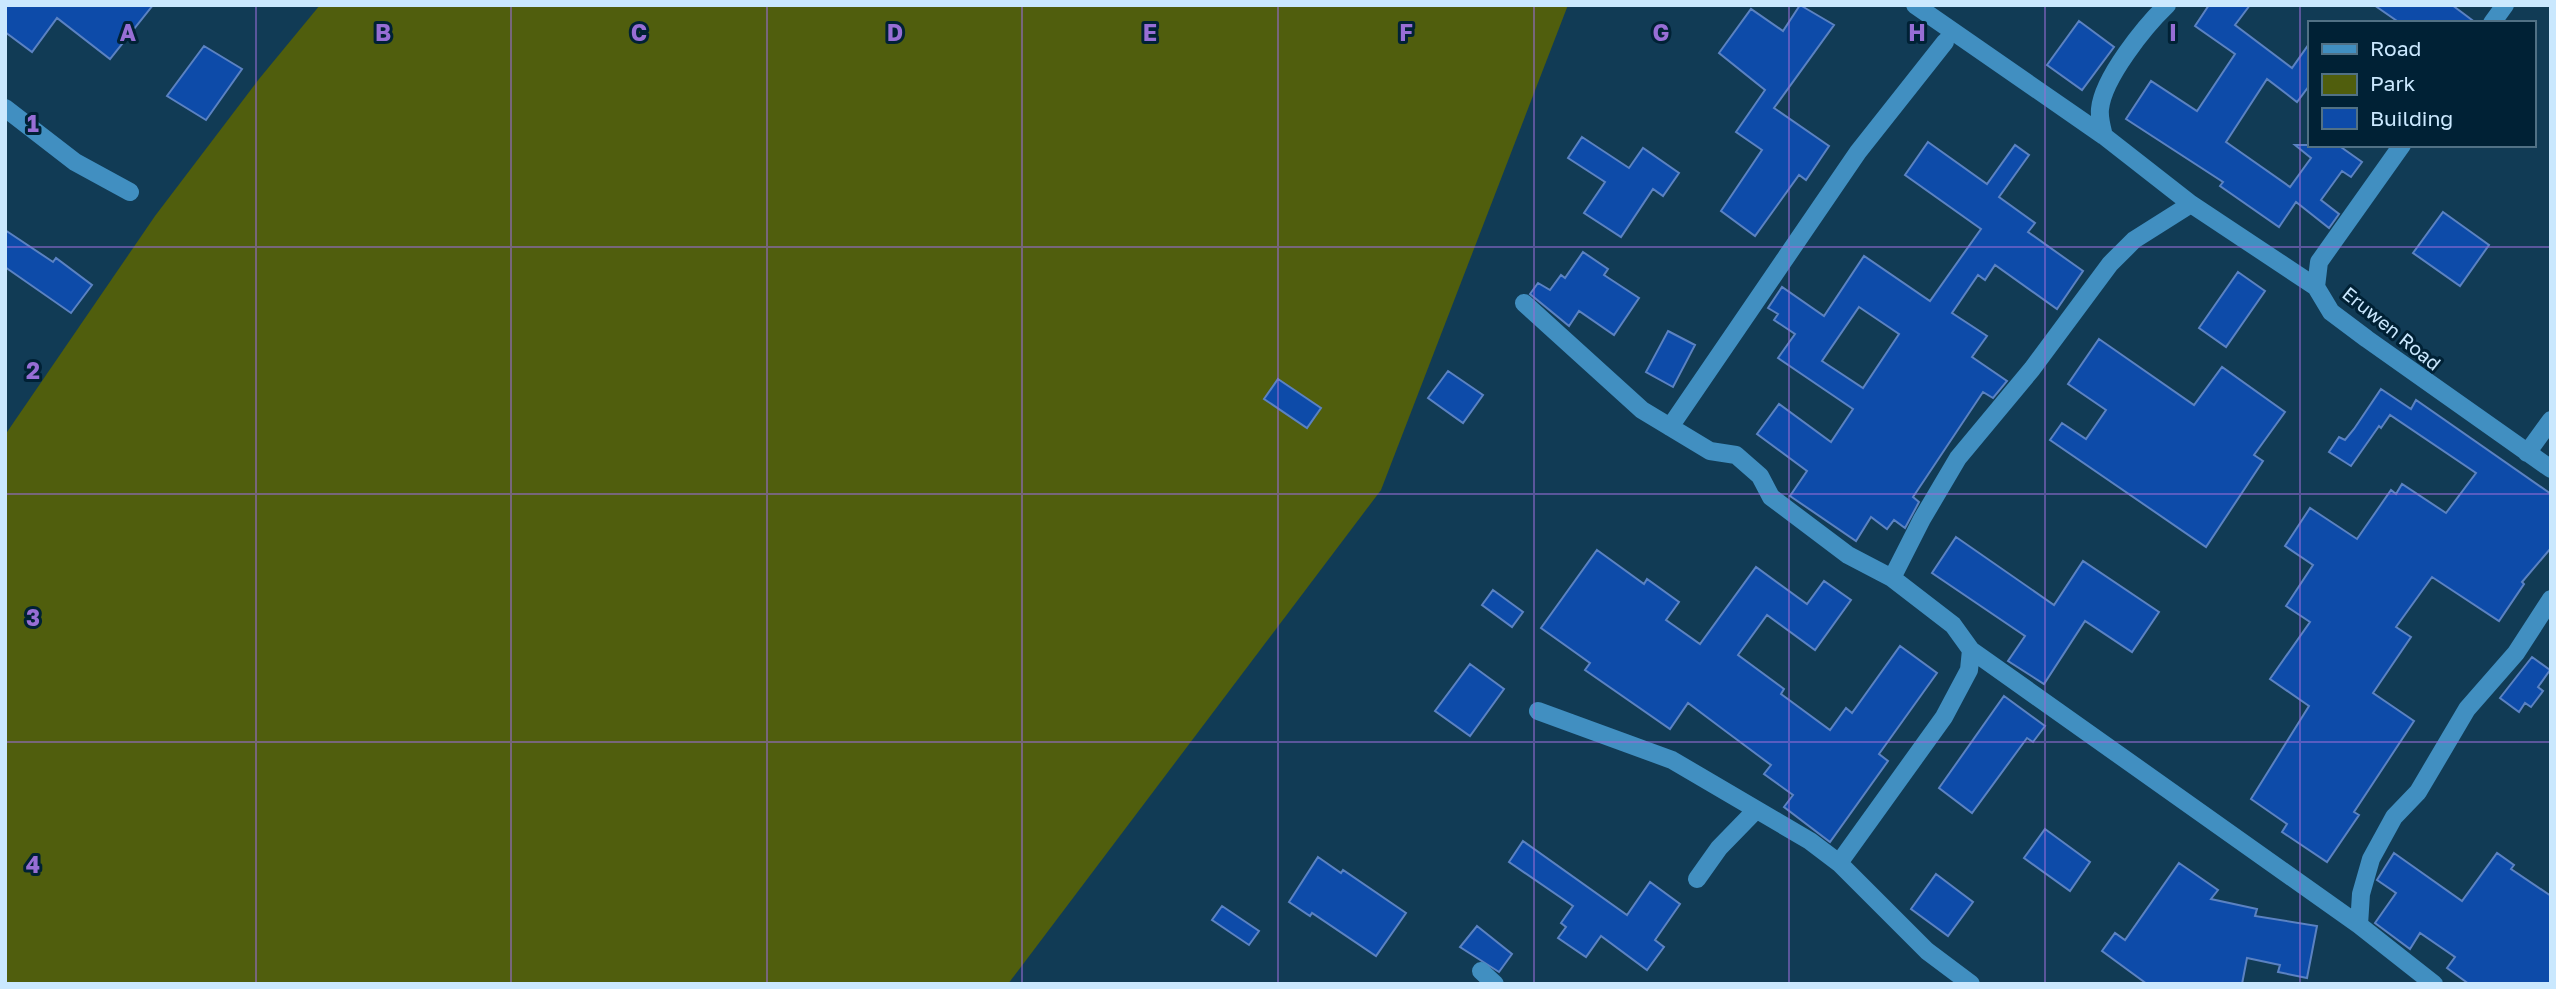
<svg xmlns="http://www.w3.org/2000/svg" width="2556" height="989" viewBox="0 0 2556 989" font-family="'Golos Text',sans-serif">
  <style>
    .green { fill: #505e0d }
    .building { fill: #0d4ba9; stroke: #5b82c2; stroke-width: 2; fill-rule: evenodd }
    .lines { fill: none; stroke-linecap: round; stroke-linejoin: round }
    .street { stroke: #418fc1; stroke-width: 18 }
    .grid { fill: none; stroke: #976ed5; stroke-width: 2; stroke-opacity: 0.55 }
    .labels { text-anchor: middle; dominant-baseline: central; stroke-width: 6; stroke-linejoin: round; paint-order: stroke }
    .street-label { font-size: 19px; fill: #cae8fe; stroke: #002135 }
    .grid-label { font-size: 23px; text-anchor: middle; font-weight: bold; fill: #976ed5; stroke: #002135; stroke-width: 6; stroke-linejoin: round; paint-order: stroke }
  </style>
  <rect width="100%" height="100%" fill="#113b55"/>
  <!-- green -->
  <path class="green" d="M320,5H1568L1381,490L1008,984H5V435L155,216L259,79Z"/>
  <!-- building -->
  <path class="building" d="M5,5H153L110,59L57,18L32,52L5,32Z
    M1800,5L1834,25L1774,108L1829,146L1806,180L1799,175L1755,236L1721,211L1762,150L1736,132L1765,90L1719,53L1751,9L1783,31Z
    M2209,5H2250L2235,25L2292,68L2309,44V86L2297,102L2267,79L2226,142L2290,187L2311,158L2295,145H2338L2362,162L2351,177L2342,171L2321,200L2339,214L2329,228L2296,202L2279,227L2220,186L2223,182L2126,119L2151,81L2197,111L2235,54L2195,26Z
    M2374,5H2452L2476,23H2400Z
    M2079,21L2114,47L2082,90L2047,65Z
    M204,46L242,69L206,120L167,96Z
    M1582,137L1629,168L1643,148L1679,173L1663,196L1653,189L1621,237L1584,213L1605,182L1568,158Z
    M1928,142L1987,184L2015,145L2029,155L1999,197L2035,223L2028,232L2083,271L2057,309L1995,265L1985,280L1978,275L1952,313L1987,336L1972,357L2007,381L1993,398L1983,392L1913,497L1919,502L1905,528L1894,520L1887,529L1871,517L1856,541L1790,496L1807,471L1757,434L1779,404L1831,442L1853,409L1778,358L1795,334L1774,320L1778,314L1768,308L1782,287L1824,316L1864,256L1930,301L1981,229L1905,175ZM1859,307L1899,334L1863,388L1822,361Z
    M2443,212L2489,245L2460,286L2413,253Z
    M5,230L53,262L56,258L92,285L71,313L5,267Z
    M1583,252L1608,269L1604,275L1639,298L1614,335L1579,311L1569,326L1530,294L1538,283L1550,290L1561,275L1565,278Z
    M2238,272L2265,291L2226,347L2199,328Z
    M1668,331L1695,345L1673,387L1646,372Z
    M2099,339L2194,405L2222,367L2285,412L2254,455L2263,461L2206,547L2050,440L2062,423L2086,439L2106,410L2068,384Z
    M1448,371L1483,395L1463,423L1428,398Z
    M1278,379L1321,408L1307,428L1264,399Z
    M2381,389L2411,409L2416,400L2551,494V548L2522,582L2524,584L2499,621L2432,577L2396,627L2411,637L2373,693L2414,721L2354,812L2359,815L2327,862L2282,832L2287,824L2251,799L2309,706L2270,679L2310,622L2286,606L2313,565L2285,546L2310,508L2357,539L2391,490L2396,494L2402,484L2446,513L2476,473L2390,415L2381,428L2379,426L2351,466L2329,452L2339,437L2345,440L2354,429Z
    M1956,537L2054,605L2083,561L2159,612L2132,652L2085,621L2044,684L2008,661L2025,636L1932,573Z
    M1597,550L1644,584L1647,579L1679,602L1666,620L1700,644L1756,567L1807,604L1824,581L1851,600L1815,650L1767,615L1738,655L1784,689L1781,694L1830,730L1846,708L1852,713L1900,646L1937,673L1879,754L1888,761L1830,842L1784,807L1793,795L1764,774L1771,765L1720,727L1688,703L1670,729L1585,670L1590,663L1541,628Z
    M1493,590L1523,612L1512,627L1482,605Z
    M2532,657L2550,670L2538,687L2543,691L2531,707L2525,703L2519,712L2500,698Z
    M1470,664L1504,689L1470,736L1435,711Z
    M2004,696L2045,726L2033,742L2027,738L1972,813L1939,788Z
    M2045,829L2090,862L2070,891L2024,858Z
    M1523,841L1627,915L1650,882L1680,904L1655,940L1664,947L1647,970L1601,936L1586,957L1558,938L1566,927L1561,923L1573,906L1509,862Z
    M2394,853L2462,901L2497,853L2514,865L2511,869L2551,896V984H2469L2447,968L2455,957L2420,933L2410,949L2375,923L2396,893L2377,880Z
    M1318,857L1341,873L1343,870L1406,913L1376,956L1312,913L1310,916L1289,902Z
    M2179,863L2218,890L2211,899L2257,909L2255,916L2317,926L2307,978L2278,972L2280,965L2247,958L2242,984H2147L2102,951L2115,933L2125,940Z
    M1936,874L1973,902L1948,936L1911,909Z
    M1222,906L1259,931L1249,945L1212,920Z
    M1477,926L1512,954L1499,972L1460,947Z"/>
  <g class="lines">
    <!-- street -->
    <path class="street" d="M1915,5L2104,136L2191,204L2316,287
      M2492,23L2505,5
      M5,108L75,162L130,192
      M2104,136C2102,128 2099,118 2100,109C2103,78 2145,26 2167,5
      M2402,145L2319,262L2316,287L2331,312L2367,339L2551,469
      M1524,303L1642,410L1710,451L1736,455L1760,476L1771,497L1848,555L1892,578L1953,625L1971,650L2359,925L2434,984
      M1670,427L1858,152L1945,42
      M2527,453L2551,420
      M1892,578L1922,519L1958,458L2032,369L2110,264L2134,240L2191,204
      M1538,711L1672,760L1810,841L1839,863
      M1697,879L1719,848L1755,811
      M2359,925L2361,894L2371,859L2394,817L2418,792L2467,709L2516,653L2551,599
      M1481,971L1495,984
      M1971,984L1927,951L1839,863L1944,717L1969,670L1971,650"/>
  </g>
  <!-- grid -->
  <path class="grid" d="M256,5V984M511,5V984M767,5V984M1022,5V984M1278,5V984M1534,5V984M1789,5V984M2045,5V984M2300,5V984M5,247H2551M5,494H2551M5,742H2551"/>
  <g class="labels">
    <!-- street labels -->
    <g class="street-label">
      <text transform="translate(2392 328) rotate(39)">Eruwen Road</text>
    </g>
  </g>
  <g class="grid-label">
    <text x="128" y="41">A</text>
    <text x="383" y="41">B</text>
    <text x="639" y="41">C</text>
    <text x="895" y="41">D</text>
    <text x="1150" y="41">E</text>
    <text x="1406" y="41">F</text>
    <text x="1661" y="41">G</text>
    <text x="1917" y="41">H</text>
    <text x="2173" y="41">I</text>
    <text x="33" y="132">1</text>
    <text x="33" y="379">2</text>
    <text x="33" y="626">3</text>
    <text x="33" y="873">4</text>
  </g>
  <!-- border -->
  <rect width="2556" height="989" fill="none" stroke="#cae8fe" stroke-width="14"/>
  <!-- legend -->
  <rect x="2308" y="21" width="228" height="126" fill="#002135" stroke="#517185" stroke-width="2"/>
  <rect x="2322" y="44" width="35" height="10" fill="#418fc1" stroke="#517185" stroke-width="2"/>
  <text x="2370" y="56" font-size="21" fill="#cae8fe">Road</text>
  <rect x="2322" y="74" width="35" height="21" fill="#505e0d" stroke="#517185" stroke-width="2"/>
  <text x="2370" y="91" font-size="21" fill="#cae8fe">Park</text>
  <rect x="2322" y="108" width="35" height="21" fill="#0d4ba9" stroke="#517185" stroke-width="2"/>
  <text x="2370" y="126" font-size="21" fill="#cae8fe">Building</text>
</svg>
